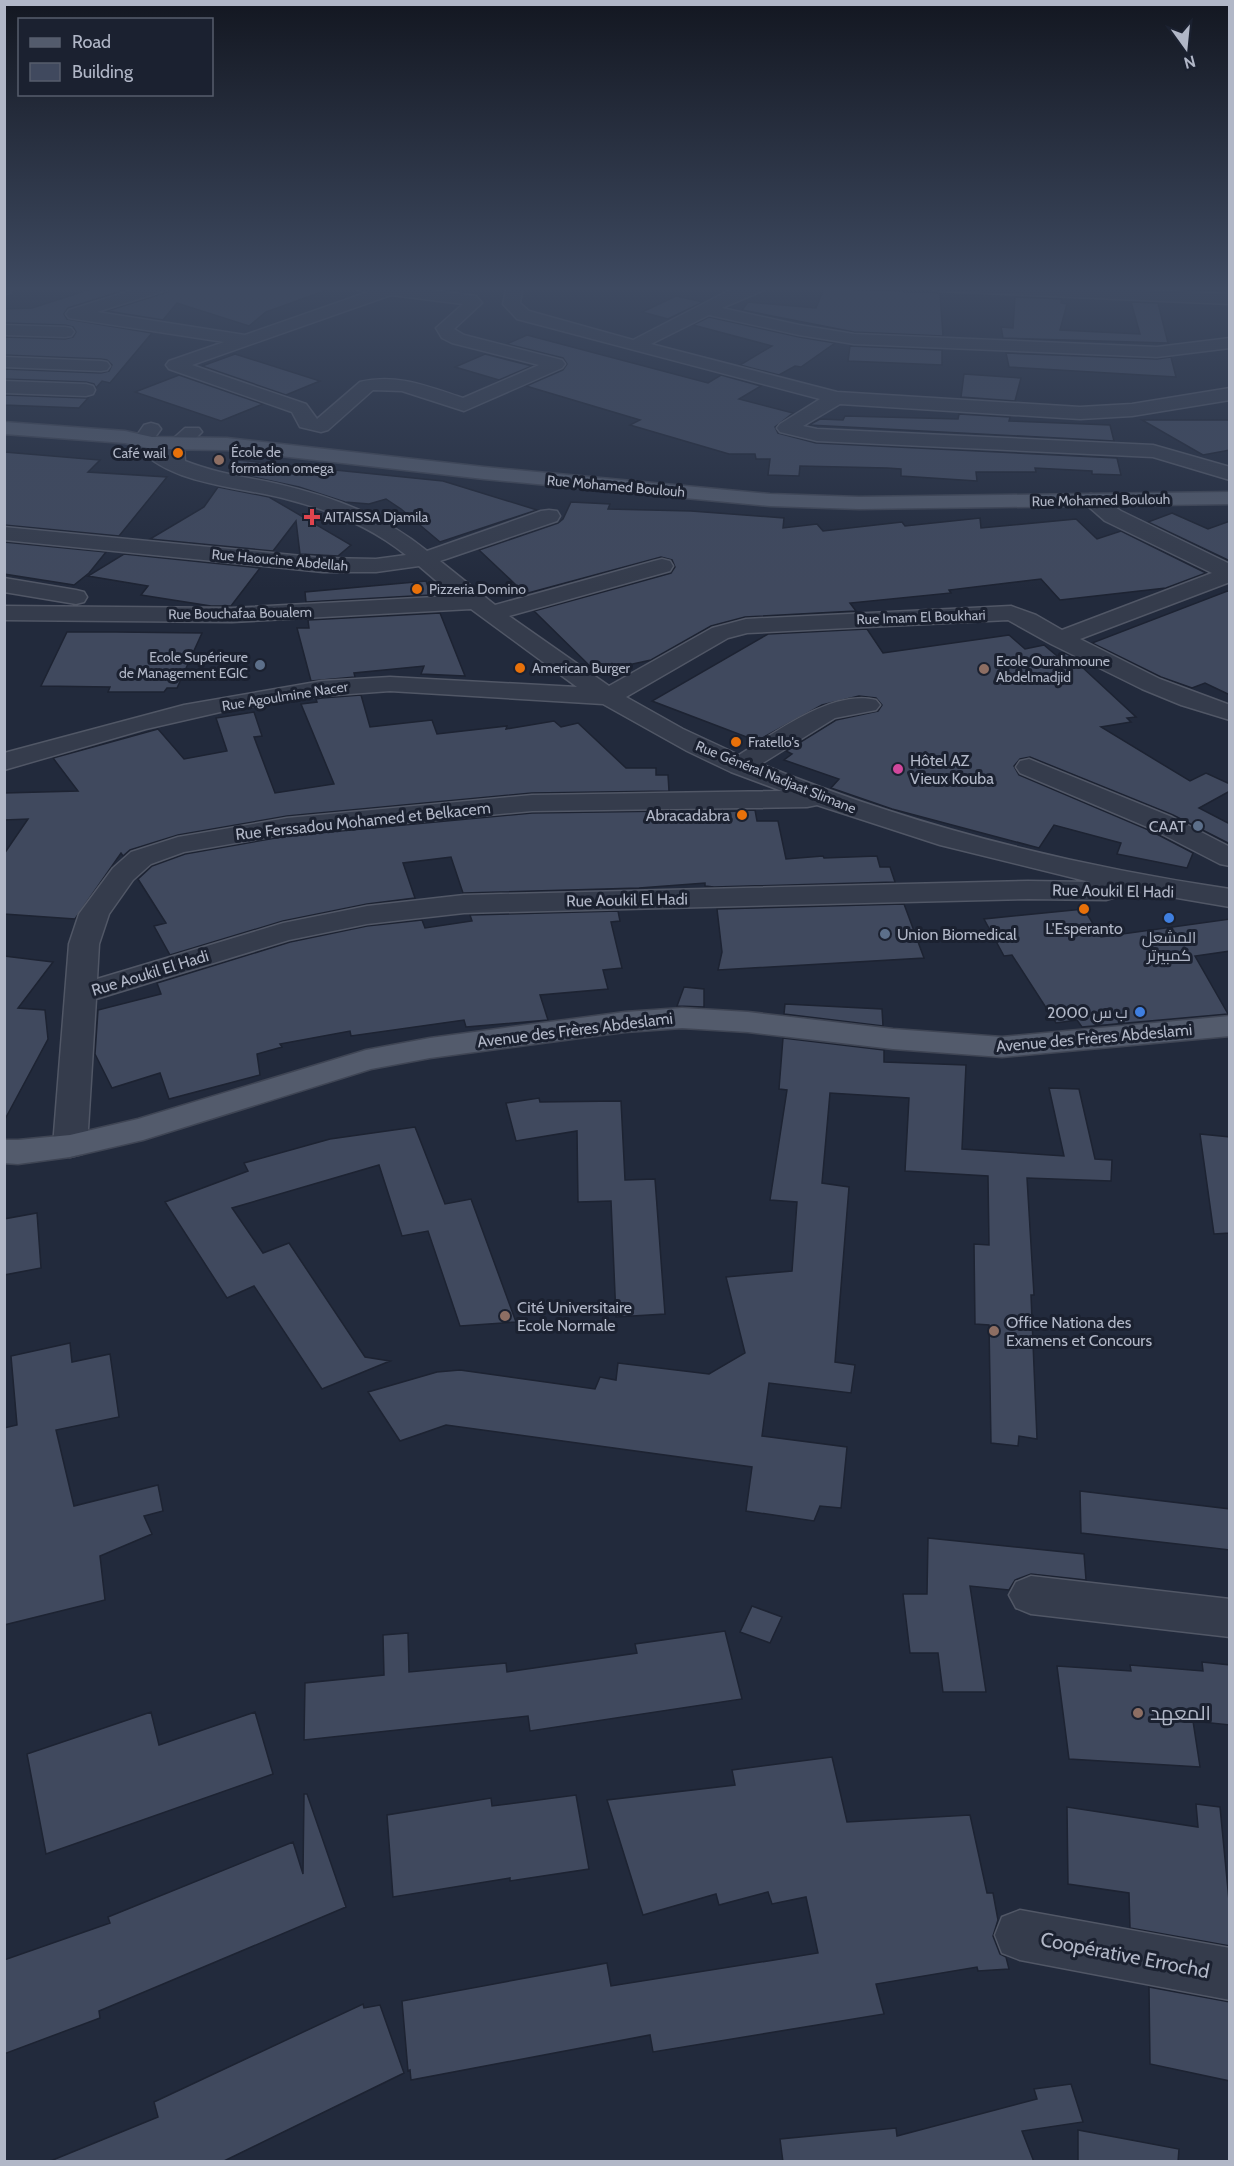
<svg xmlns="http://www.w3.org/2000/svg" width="1234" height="2166" viewBox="0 0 1234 2166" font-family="Cabin,Cairo,sans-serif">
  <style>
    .building { fill: #40495e; stroke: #1d2332; stroke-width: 1.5 }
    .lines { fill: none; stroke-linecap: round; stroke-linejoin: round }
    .minor-casing { stroke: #515766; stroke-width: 3 }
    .major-casing { stroke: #3f4554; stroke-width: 3 }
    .minor { fill: #353c4c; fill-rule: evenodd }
    .major { fill: #535b6c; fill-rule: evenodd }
    .food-dot { fill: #e8710a; stroke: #1b2130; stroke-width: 2 }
    .education-dot { fill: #8d6e63; stroke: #1b2130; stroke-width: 2 }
    .health-dot { fill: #e0444e; stroke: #1b2130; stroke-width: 2 }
    .service-dot { fill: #5c6f8a; stroke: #1b2130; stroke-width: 2 }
    .hotel-dot { fill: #d1479c; stroke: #1b2130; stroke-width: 2 }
    .shop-dot { fill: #3f7fe0; stroke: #1b2130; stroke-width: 2 }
    .labels { text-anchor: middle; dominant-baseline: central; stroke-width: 6; stroke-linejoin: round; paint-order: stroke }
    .far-poi-label { font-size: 14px; fill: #b1b7c7; stroke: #1b2130; text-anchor: start }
    .far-street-label { font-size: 14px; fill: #b1b7c7; stroke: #1b2130 }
    .poi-label { font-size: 16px; fill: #b1b7c7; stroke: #1b2130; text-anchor: start }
    .street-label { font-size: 16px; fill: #b1b7c7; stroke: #1b2130 }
    .near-poi-label { font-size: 20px; fill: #b1b7c7; stroke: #1b2130; text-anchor: start }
    .near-street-label { font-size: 20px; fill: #b1b7c7; stroke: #1b2130 }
  </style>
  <rect width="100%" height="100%" fill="#222a3c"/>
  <!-- building -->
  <path class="building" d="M100,286H138L68,308L64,314L67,319L152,333L110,383L102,381L96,388L94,384L86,382L4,379V369L101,373L109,371L112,365L107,360L101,359L4,355V337L65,339L73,337L76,332L73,327L65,325L4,323V309L32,308Z
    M171,286H330V289L266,312L249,326L177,303L163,320L107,311L168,292Z
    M824,288L940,293L943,336L854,332L742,310L748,302L816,308Z
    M676,296L703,302L668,319L642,312Z
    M1015,297L1062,299L1061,303L1067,304L1060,330L1140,334L1131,302L1158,303L1168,343L1003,338L1001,327L1013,328Z
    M709,317L799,337L835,343L801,367L795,366L779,375L740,365L772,346L693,325Z
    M527,335L708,383L721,375L761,386L739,399L793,413L775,427L778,433L816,443L1117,458L1121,475L1092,474V471L1035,468L1036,472H976L977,481L901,476V469L887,468L800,466L799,476L768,475L770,459H756L755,454H729L630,425L640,420L526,386L563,370L567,364L563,358L507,344Z
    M850,346L942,350V365L848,361Z
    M1006,353L1157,359L1171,357L1176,377L1009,367Z
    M235,354L320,381L286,395L202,366Z
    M485,354L532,366L499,380L455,367Z
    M964,374L1021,378L1015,401L961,397Z
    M179,375L263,404L221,421L135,392Z
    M4,395L86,398H88L79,408L4,405Z
    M959,414L1010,417L1009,421L1110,425L1114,441L809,425L820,419L843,420L845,416L958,419Z
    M1142,420H1230V450L1203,455Z
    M4,452L100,460L88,472L167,477L119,536L4,525Z
    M238,460L443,481L537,510L440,542L401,509L386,499L369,504L345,502L299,487L229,472Z
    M218,487L269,497L351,545L338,556L300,554L296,521L273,551L150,539L204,507Z
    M571,502L610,504L608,509L691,511L784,518L783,528L817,524L823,531L902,522L905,526L980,518L981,528L1076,519L1097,539L1121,531L1206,573L1166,588L1060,600L1041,579L949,590L951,593L850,603L856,611L745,617L711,626L651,660L596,672L534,611L671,573L675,567L672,560L661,557L517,596L506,586L515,584L479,550L558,523L563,519Z
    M1172,513L1208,529L1230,521V561L1148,522Z
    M4,542L106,552L89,573L74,585L4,574Z
    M124,554L260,568L231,606H211L141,595L148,586L88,576Z
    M426,581L431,595L306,602L305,592Z
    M1230,590V695L1205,683L1192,688L1161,677L1092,643Z
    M440,613L465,676L421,674L424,666L354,673L355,677L311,681L297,628H309L308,620Z
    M867,629L883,653L1009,635L1025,649L1044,645L1057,656L1065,653L1069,655L1136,717L1127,718L1131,722L1101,727L1190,781L1206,773L1230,784V791L1199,808L1230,824V844L1173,815L1030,757L1020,759L1014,766L1019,775L1151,831L1193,853L1187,868L1117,854L1121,843L1054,825L1039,848L892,809L831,788L839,779L784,760L792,754L786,751L836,720L878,711L882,705L876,698L859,696L822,705L757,741L652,701L768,634Z
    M67,632H116L202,633L177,688H167L164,692H108L110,687L41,686Z
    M361,695L370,727L432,720L437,734L507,726L506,729L554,721L561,727L578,723L626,768H656V775H668L669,791L532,793L287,816L178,835L130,850L123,856L121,853L75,919L4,914V854L28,819L4,820V793L78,791L53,758L158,729L184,759L227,751L216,718L254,712L262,736L254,737L275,793L334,784L301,704L317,702L316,699L322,698Z
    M755,810L757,821H778L786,859L823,856L824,858L877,856L880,867H890L895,882L714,887L705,886V883L639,888L463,893L451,857L403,863L415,898L367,904L283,921L170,955L154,926L166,923L138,879L152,866L185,854L287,836L532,813L670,811L671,815Z
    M904,904L924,958L718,970L722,952L717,909Z
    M1084,909L1101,937L1230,919V951L1195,956L1228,1014L1082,1027L1077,1020L1056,1023L1012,955L1004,956L984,919Z
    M618,911L620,921L611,922L622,968L603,970L608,989L540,995L548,1020L466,1027L464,1020L351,1036L350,1031L280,1044L282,1047L257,1054L260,1075L169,1099L160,1073L112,1088L95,1054L98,1010L161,994L157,983L290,942L367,926L422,920L425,928L472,921L470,915Z
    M4,956L53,962L18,1008L45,1010L48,1039L4,1121Z
    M684,987L704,989V1007L677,1006Z
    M785,1004L882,1009L883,1026L784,1014Z
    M783,1038L884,1050V1062L966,1065L962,1149L1064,1156L1049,1088L1079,1089L1095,1159L1112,1160L1111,1181L1027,1178L1034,1295H1031L1037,1439L1019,1436L1018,1446L991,1443L989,1325L975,1324L974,1244L989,1245L988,1176L905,1171L909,1098L830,1093L822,1183L849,1187L835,1362L855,1365L851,1393L769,1383L762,1436L847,1447L841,1508L820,1506L814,1521L746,1511L752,1467L446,1425L400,1441L368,1392L437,1372L460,1370L595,1389L600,1377L616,1380L618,1363L709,1374L745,1353L726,1277L792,1271L797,1202L770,1200L787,1090L779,1089Z
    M539,1098L540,1102L621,1101L625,1180L655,1179L665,1314L616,1317L611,1201L578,1202L577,1131L516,1141L506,1103Z
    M415,1127L445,1204L471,1199L516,1322L460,1326L428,1231L402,1236L379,1165L232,1208L263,1253L289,1243L365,1357L390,1361L322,1389L254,1286L227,1298L165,1202L248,1171L244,1163L330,1139Z
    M1200,1134L1230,1137V1233L1214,1234Z
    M37,1213L41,1268L4,1275V1219Z
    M70,1343L72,1362L110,1354L119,1417L56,1430L74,1506L158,1485L163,1511L144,1516L152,1534L100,1556L105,1600L4,1625V1428L17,1425L11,1356Z
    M1080,1491L1230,1509V1550L1081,1533Z
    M928,1538L1084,1554L1086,1580L1031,1574L1015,1580L1009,1590L970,1586L986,1692H943L938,1653H910L903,1594H927Z
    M752,1606L782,1617L770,1643L740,1632Z
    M725,1631L742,1699L530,1731L528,1716L304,1740L305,1683L384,1675L383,1635L408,1633L409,1672L506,1663L507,1672L637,1653L635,1644Z
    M1202,1662L1230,1665V1725L1193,1721L1200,1767L1069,1759L1057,1666L1131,1671L1130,1665L1203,1671Z
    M151,1712L159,1745L255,1712L273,1774L46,1854L27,1754Z
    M832,1757L847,1822L970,1815L987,1893H993L998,1920L993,1936L1000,1954L1006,1957L1009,1969L978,1971L977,1967L876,1984L884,2014L653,2052L650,2035L411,2080L410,2070L408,2071L402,2001L607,1963L611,1986L818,1953L806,1897L772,1904L768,1892L719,1905L716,1894L643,1915L607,1800L735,1785L732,1770Z
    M304,1794H307L346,1907L99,2011L100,2018L4,2054V1960L110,1923L108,1917L293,1842L303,1874Z
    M576,1795L589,1869L510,1881V1878L393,1897L387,1815L491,1798L492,1806Z
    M1196,1804L1220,1807L1230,1911V1946L1130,1928L1129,1893L1068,1884L1067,1807L1198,1827Z
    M1149,1987L1230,2002V2081L1150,2064Z
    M363,2004L364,2008L380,2005L404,2073L222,2162H48L158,2117L154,2102Z
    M1071,2084L1083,2122L1022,2131L1034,2162H783L780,2139L896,2128L897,2136L1037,2099L1034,2089Z
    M1078,2130L1179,2149L1178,2162H1078Z"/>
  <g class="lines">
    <defs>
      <path id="minor" d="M4,286H14L10,293L4,294Z
        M145,286H169L167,290L97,312L245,335L368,292L357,290L355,286H400L476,296L482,303L454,329L464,335L562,360L565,364L562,368L464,411L402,391L373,390L328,430L321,432L300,427L292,412L169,369L166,365L169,361L224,342L75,319L69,318L66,314L69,310ZM391,295L463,304L436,328L442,338L452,343L539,365L463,398C429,387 397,373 360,382L317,419L306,404L192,365Z
        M507,286H523L520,303L529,311L633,340L730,290L743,286H766L764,290L722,308L799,325L854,334L1157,347L1230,338V348L1157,357L854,344L799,335L709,315L651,344L837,392L1080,407L1132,404L1230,388V400L1132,416L1080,419L840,404L803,426L817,429L1153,445L1230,467V480L1153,457L817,441L780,432L777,428L780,424L820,399L517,319L503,304Z
        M930,286H1048L1230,294V304L938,291L932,290Z
        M4,325L65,327L71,328L74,332L71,336L65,337L4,335Z
        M4,357L101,361L107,362L110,366L107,370L101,371L4,367Z
        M4,381L86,384L93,386L95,390L93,394L86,396L4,393Z
        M151,423L158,425L161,429L153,440L164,450L167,444L185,428H199L202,432L184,450L185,461C215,473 246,477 278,484C333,497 383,515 427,551L541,511L549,510L557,511L560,516L557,521L440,561L495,605L654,561L662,559L670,561L673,566L670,571L509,616L609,686L712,628L746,619L1011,606L1036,615L1062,630L1212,573L1105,521L1081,500L1084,496L1091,494L1098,496L1121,511L1230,564V582L1080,639L1160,679L1230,705V720L1181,705L1142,689L1051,644L1008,620L747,633L728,638L626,697L683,729L739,755C775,733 832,689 876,700L880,705L876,710L835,718L761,764C912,826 1068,865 1230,889V907L1119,888L1121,891L1116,897L1106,900L1028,899L464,913L367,924L289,940L96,999L87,1146L82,1154L70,1157L58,1154L53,1146L69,944L79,914L113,868L131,852L178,837L287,818L532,795L782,791L731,772L687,751L603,704L390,691L322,696L229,710L146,729L4,770V753L184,705L322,681L390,677L577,687L471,609L232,622L4,620V606L232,608L454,596L419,566L376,572H323L4,540V527L323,558L376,559L406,555C371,527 332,511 290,500C242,486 164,486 133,441L144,425ZM817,805L940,845L1090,882L1028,881L464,895L367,906L283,923L97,979L99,944L109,914L133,880L151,864L184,852L287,834L532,811L807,807Z
        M4,578L76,590L84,592L87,597L84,602L76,604L4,592Z
        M1029,759L1172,817L1230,847V866L1220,864L1152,829L1020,773L1016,767L1020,761Z
        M1031,1576L1230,1599V1637L1031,1614L1016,1608L1009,1595L1016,1582Z
        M1020,1910L1230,1948V2000L1020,1960L1002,1953L995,1935L1002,1917Z"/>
      <path id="major" d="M4,422L125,431L152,437L227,438L484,467L770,494L859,497L1230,492V504L859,509L770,506L484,479L227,450L152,449L125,443L4,434Z
        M682,1008L748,1012L893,1029L1002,1037L1230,1016V1036L1002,1057L893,1049L748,1032L682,1028L625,1032L430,1058L371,1069L143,1140L70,1157L18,1164L4,1163V1140H18L70,1135L138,1119L366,1050L430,1038L625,1012Z"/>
    </defs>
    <!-- minor casing -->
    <use href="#minor" class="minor-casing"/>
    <!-- major casing -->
    <use href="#major" class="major-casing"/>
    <!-- minor -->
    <use href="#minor" class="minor"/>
    <!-- major -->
    <use href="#major" class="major"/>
  </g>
  <!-- sky -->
  <linearGradient id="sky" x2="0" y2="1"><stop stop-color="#131721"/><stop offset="0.49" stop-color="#3e4a61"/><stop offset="1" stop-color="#3e4a61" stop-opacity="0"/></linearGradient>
  <rect width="1234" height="589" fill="url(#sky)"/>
  <!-- markers -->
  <g class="food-dot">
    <circle cx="178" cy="453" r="6"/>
    <circle cx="417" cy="589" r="6"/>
    <circle cx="520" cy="668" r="6"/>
    <circle cx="736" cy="742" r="6"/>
    <circle cx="742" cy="815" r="6"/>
    <circle cx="1084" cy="909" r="6"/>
  </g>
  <g class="education-dot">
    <circle cx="219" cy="460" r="6"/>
    <circle cx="984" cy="669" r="6"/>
    <circle cx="505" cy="1316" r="6"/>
    <circle cx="994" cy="1331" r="6"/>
    <circle cx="1138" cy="1713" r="6"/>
  </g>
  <path class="health-dot" d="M309 508h6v6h6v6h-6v6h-6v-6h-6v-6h6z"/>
  <g class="service-dot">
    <circle cx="260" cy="665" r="6"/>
    <circle cx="1198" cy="826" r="6"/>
    <circle cx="885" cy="934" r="6"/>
  </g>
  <circle class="hotel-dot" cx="898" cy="769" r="6"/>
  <g class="shop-dot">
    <circle cx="1169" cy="918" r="6"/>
    <circle cx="1140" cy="1012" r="6"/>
  </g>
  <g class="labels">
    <!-- far-poi labels -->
    <g class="far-poi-label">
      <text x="231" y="452">École de<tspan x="231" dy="16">formation omega</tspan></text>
      <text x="166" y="453" text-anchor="end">Café wail</text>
      <text x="324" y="517">AITAISSA Djamila</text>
      <text x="429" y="589">Pizzeria Domino</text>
      <text x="248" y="657" text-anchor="end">Ecole Supérieure<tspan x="248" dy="16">de Management EGIC</tspan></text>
      <text x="996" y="661">Ecole Ourahmoune<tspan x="996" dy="16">Abdelmadjid</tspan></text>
      <text x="532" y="668">American Burger</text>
      <text x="748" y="742">Fratello's</text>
    </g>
    <!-- far-street labels -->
    <g class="far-street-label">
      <text transform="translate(616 486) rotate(5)">Rue Mohamed Boulouh</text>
      <text transform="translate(1101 500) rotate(-1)">Rue Mohamed Boulouh</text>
      <text transform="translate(280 560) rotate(5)">Rue Haoucine Abdellah</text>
      <text transform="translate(240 613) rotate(-1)">Rue Bouchafaa Boualem</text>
      <text transform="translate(921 617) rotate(-2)">Rue Imam El Boukhari</text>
      <text transform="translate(285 696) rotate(-9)">Rue Agoulmine Nacer</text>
      <text transform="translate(776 777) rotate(22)">Rue Général Nadjaat Slimane</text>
    </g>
    <!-- poi labels -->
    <g class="poi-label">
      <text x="910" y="760">Hôtel AZ<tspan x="910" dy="18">Vieux Kouba</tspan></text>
      <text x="730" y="815" text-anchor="end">Abracadabra</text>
      <text x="1186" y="826" text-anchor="end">CAAT</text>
      <text x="1084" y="928" text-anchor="middle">L'Esperanto</text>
      <text x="897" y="934">Union Biomedical</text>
      <text x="1169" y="937" text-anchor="middle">المشعل<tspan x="1169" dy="18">كمبيرتر</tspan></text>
      <text x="1128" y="1012" text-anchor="end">ب س 2000</text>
      <text x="517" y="1307">Cité Universitaire<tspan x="517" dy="18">Ecole Normale</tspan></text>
      <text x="1006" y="1322">Office Nationa des<tspan x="1006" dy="18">Examens et Concours</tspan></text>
    </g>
    <!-- street labels -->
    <g class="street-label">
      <text transform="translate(363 821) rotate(-6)">Rue Ferssadou Mohamed et Belkacem</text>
      <text transform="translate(1113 891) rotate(1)">Rue Aoukil El Hadi</text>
      <text transform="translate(627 900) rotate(-1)">Rue Aoukil El Hadi</text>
      <text transform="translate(150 973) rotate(-17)">Rue Aoukil El Hadi</text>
      <text transform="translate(575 1030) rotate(-7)">Avenue des Frères Abdeslami</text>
      <text transform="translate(1094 1038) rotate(-5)">Avenue des Frères Abdeslami</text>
    </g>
    <!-- near-poi labels -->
    <g class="near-poi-label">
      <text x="1150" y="1713">المعهد</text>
    </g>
    <!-- near-street labels -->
    <g class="near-street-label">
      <text transform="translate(1125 1955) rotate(11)">Coopérative Errochd</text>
    </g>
  </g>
  <!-- border -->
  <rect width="1234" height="2166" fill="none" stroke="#b1b7c7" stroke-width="12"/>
  <!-- legend -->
  <rect x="18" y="18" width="195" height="78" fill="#1b2130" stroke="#575d6c" stroke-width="1.5"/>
  <rect x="30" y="38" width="30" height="9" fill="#535b6c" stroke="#575d6c" stroke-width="1.5"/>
  <text x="72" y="48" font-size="18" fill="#b1b7c7">Road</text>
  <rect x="30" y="63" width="30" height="18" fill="#40495e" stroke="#575d6c" stroke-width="1.5"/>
  <text x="72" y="78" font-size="18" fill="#b1b7c7">Building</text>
  <!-- north arrow -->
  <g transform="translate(1186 48) rotate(165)" stroke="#1b2130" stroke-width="4.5" paint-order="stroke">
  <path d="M0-4.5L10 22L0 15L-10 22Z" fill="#b1b7c7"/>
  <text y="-9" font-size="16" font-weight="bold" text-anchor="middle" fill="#b1b7c7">N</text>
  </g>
</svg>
